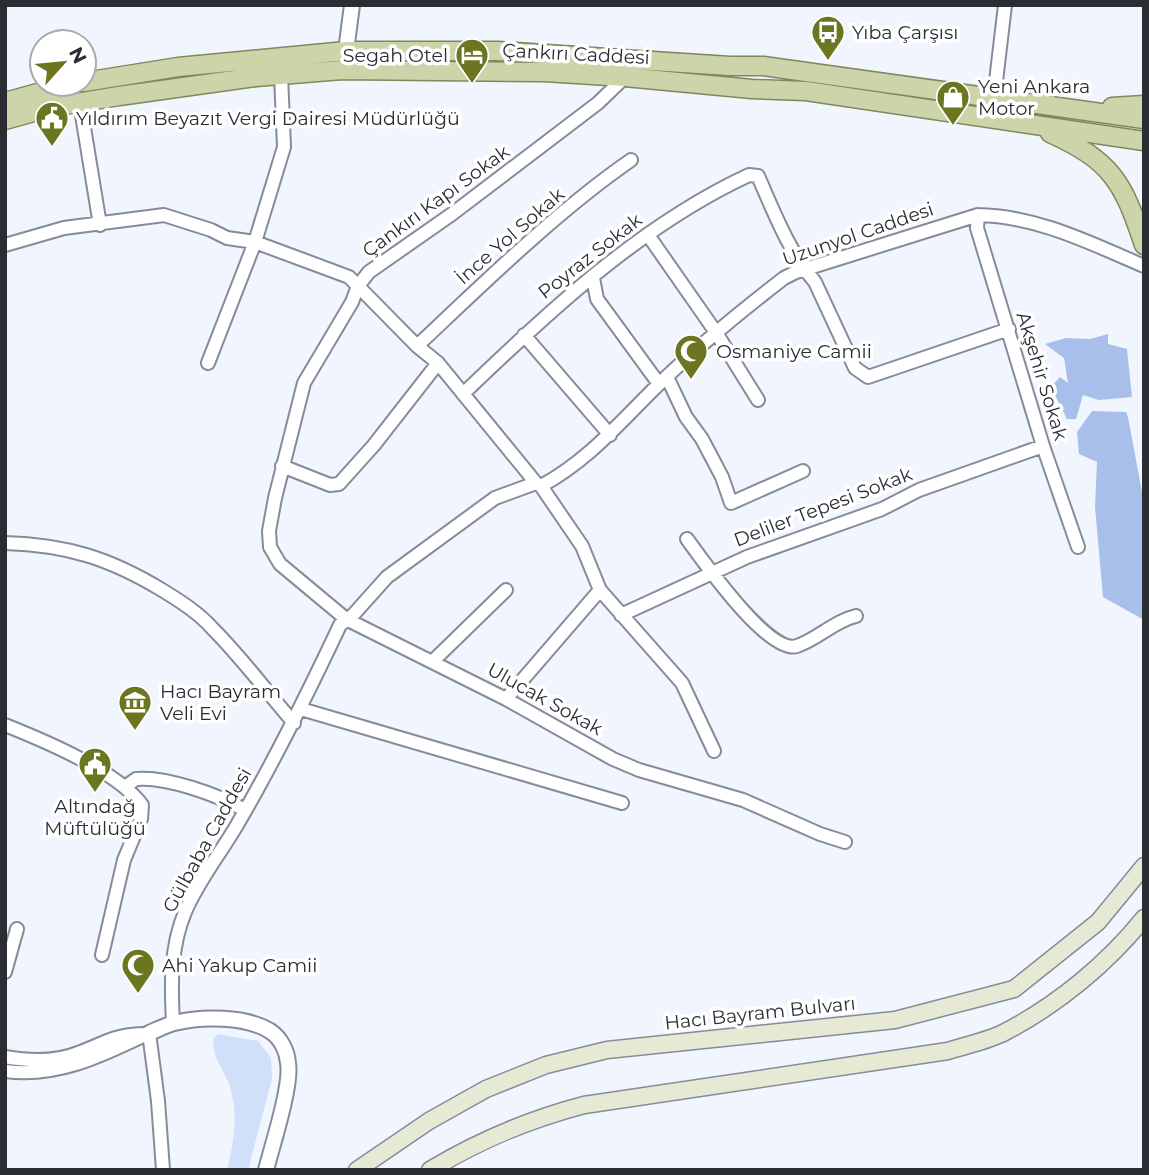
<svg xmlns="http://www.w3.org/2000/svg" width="1149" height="1175" viewBox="0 0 1149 1175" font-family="Montserrat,sans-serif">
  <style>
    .green { fill: #d1e0fa }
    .forest { fill: #a7bfea }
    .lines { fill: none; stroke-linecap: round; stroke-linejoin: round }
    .minor-casing { stroke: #858c99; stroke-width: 16 }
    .tertiary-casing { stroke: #858c99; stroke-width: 18 }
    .secondary-casing { stroke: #858c99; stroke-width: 19 }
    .primary-casing { stroke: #7f875c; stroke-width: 21 }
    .minor { stroke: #fff; stroke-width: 12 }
    .tertiary { stroke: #fff; stroke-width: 14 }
    .secondary { stroke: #e6ead5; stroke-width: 16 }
    .primary { stroke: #ced4aa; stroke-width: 18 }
    .labels { text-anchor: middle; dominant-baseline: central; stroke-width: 7; stroke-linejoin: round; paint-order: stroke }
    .poi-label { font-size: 19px; fill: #2a2d32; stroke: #fff; text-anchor: start }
    .street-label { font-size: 19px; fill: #2a2d32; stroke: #fff }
  </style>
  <rect width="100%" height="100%" fill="#f0f5fe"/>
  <!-- green -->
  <path class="green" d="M218,1034L258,1041L271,1058L272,1079L248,1170H227C234,1142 239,1112 229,1084C223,1068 211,1056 214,1038Z"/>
  <!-- forest -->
  <path class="forest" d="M1108,334V344L1127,349L1132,397L1099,400L1083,395L1076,419H1067L1051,387L1060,377L1068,383L1064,358L1045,344L1066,338L1090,339Z
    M1092,411L1126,412L1128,417L1144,503V620L1103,597L1095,507L1097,462L1079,454L1077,432Z"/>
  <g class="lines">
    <defs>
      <path id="minor" d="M625,77L598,103L452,214L369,272L358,286L352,302L304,383L275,498L269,531L270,547L280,564L346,619L506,699L613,759L639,770L743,800L820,834L845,842
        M994,98L1005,5
        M80,103L100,225
        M978,215L977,228L1043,446L1078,547
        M648,235L715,331L758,400
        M5,245L64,228L164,215L211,230L227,238L255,242L349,277L417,346L438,363L536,483
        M593,278L597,299L659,384
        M524,335L610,435
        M417,346C484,283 556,212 631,160
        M208,363L255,242L284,147L281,75
        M667,377L686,417L702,439L722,477L731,503L803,471
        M463,394C548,312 641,225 749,175L758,176C774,212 789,252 815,282L855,368L868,377L1009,329
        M282,466L330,485L339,484L374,445L438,363
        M541,486L582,546L600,590L682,683L714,751
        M687,539C703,561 769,655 797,646C818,639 834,621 856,616
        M5,543C67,545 109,558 162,590C180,601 199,613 213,629C242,658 267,692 294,723
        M621,615L747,557L882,509L919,490L1043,446
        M432,662L506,590
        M506,699L600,590
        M301,709L622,803
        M5,725C45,741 117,771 142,805L141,819L124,860L102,955
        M125,787L136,779C166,776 218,795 245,810
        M5,972L17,929
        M173,1023C171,986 170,948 185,912C198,881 220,854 237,825C275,760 308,693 340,625L353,615L387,577L495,498L536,483L541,486C589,460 620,422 658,385C698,346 740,312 784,278L796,272L978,215C1037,216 1090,243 1144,266
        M149,1033L158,1101L163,1170
        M5,1057C28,1061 56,1062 78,1053C103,1044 113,1035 142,1034
        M5,1071C58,1078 103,1055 149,1033"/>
      <path id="tertiary" d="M346,51L352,5
        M149,1033C157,1030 166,1025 174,1023C202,1016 246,1016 270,1031C281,1038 287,1051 288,1063C292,1085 272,1146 266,1170"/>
      <path id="secondary" d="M357,1170L429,1121L486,1089L546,1065L607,1050L895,1020L1014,989L1098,922L1144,866
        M430,1170C480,1140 527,1120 584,1105L948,1051C966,1045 988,1041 1005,1032C1057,1005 1107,964 1144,918"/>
      <path id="primary" d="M84,82L178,67L346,51H498L730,66H763L1144,119
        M5,102L70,84
        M1112,107L1144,105
        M5,120L52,107L119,96L256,77L342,70L544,72L625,77L752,89L806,91L1144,141
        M1050,133C1112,161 1123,182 1144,245"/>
    </defs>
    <!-- minor casing -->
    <use href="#minor" class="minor-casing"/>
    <!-- tertiary casing -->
    <use href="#tertiary" class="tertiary-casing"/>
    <!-- secondary casing -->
    <use href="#secondary" class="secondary-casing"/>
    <!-- primary casing -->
    <use href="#primary" class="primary-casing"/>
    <!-- minor -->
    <use href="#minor" class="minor"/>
    <!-- tertiary -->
    <use href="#tertiary" class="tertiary"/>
    <!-- secondary -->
    <use href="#secondary" class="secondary"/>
    <!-- primary -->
    <use href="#primary" class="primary"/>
  </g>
  <!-- icons -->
  <defs>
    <symbol id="bus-pin" viewBox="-11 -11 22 30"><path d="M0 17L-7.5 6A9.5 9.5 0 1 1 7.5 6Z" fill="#6c7620" stroke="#fff"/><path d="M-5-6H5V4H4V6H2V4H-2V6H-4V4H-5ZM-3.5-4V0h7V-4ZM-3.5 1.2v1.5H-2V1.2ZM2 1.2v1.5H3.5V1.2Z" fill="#fff"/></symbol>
    <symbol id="hotel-pin" viewBox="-11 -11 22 30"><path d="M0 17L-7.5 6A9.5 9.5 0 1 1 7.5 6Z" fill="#6c7620" stroke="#fff"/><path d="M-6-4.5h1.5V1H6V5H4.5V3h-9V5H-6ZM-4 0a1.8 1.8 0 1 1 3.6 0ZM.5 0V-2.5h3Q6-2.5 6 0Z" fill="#fff"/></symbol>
    <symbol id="shop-pin" viewBox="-11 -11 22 30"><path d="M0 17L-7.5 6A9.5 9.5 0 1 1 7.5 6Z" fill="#6c7620" stroke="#fff"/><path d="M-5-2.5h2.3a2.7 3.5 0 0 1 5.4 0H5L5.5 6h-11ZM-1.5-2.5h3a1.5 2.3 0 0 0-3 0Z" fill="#fff"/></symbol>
    <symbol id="civic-pin" viewBox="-11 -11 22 30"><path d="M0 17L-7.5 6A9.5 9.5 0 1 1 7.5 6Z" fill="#6c7620" stroke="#fff"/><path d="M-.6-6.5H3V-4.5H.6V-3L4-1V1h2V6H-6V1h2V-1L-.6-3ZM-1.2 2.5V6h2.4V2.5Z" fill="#fff"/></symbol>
    <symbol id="mosque-pin" viewBox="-11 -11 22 30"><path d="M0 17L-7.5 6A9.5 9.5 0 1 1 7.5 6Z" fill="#6c7620" stroke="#fff"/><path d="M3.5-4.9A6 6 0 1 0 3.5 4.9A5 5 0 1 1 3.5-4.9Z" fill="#fff"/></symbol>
    <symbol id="museum-pin" viewBox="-11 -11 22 30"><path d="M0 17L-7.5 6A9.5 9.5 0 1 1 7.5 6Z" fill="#6c7620" stroke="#fff"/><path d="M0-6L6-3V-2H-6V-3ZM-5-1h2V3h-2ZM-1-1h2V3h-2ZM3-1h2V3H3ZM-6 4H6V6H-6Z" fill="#fff"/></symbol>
  </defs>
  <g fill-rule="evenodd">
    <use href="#bus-pin" x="809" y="13" width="38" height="52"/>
    <use href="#hotel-pin" x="453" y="36" width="38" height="52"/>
    <use href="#shop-pin" x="934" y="78" width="38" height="52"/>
    <use href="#civic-pin" x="33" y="99" width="38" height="52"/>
    <use href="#mosque-pin" x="672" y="332" width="38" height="52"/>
    <use href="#museum-pin" x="116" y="683" width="38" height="52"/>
    <use href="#civic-pin" x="76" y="745" width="38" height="52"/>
    <use href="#mosque-pin" x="119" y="946" width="38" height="52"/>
  </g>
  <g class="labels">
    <!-- poi labels -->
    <g class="poi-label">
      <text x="852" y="32">Yıba Çarşısı</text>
      <text x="448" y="55" text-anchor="end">Segah Otel</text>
      <text x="978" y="86">Yeni Ankara<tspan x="978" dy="22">Motor</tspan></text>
      <text x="76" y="118">Yıldırım Beyazıt Vergi Dairesi Müdürlüğü</text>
      <text x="716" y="351">Osmaniye Camii</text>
      <text x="160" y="691">Hacı Bayram<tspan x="160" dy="22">Veli Evi</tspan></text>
      <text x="95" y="806" text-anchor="middle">Altındağ<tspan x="95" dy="22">Müftülüğü</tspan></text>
      <text x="162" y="965">Ahi Yakup Camii</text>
    </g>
    <!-- street labels -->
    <g class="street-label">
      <text transform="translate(576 54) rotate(3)">Çankırı Caddesi</text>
      <text transform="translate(436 201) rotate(-36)">Çankırı Kapı Sokak</text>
      <text transform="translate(858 234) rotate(-19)">Uzunyol Caddesi</text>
      <text transform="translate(510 236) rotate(-41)">İnce Yol Sokak</text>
      <text transform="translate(590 256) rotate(-38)">Poyraz Sokak</text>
      <text transform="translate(1042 376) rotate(73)">Akşehir Sokak</text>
      <text transform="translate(823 507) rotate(-21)">Deliler Tepesi Sokak</text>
      <text transform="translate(545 699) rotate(29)">Ulucak Sokak</text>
      <text transform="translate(207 840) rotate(-61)">Gülbaba Caddesi</text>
      <text transform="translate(760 1013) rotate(-6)">Hacı Bayram Bulvarı</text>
    </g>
  </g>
  <!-- border -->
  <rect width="1149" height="1175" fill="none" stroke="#2a2d32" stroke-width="14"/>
  <!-- north arrow -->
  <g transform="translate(63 63) rotate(63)"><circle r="33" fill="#ffffff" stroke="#aaabad" stroke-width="2"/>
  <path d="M0-5L12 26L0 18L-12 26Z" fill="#6c7620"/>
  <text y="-10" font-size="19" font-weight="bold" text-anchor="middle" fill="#2a2d32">N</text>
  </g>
</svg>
